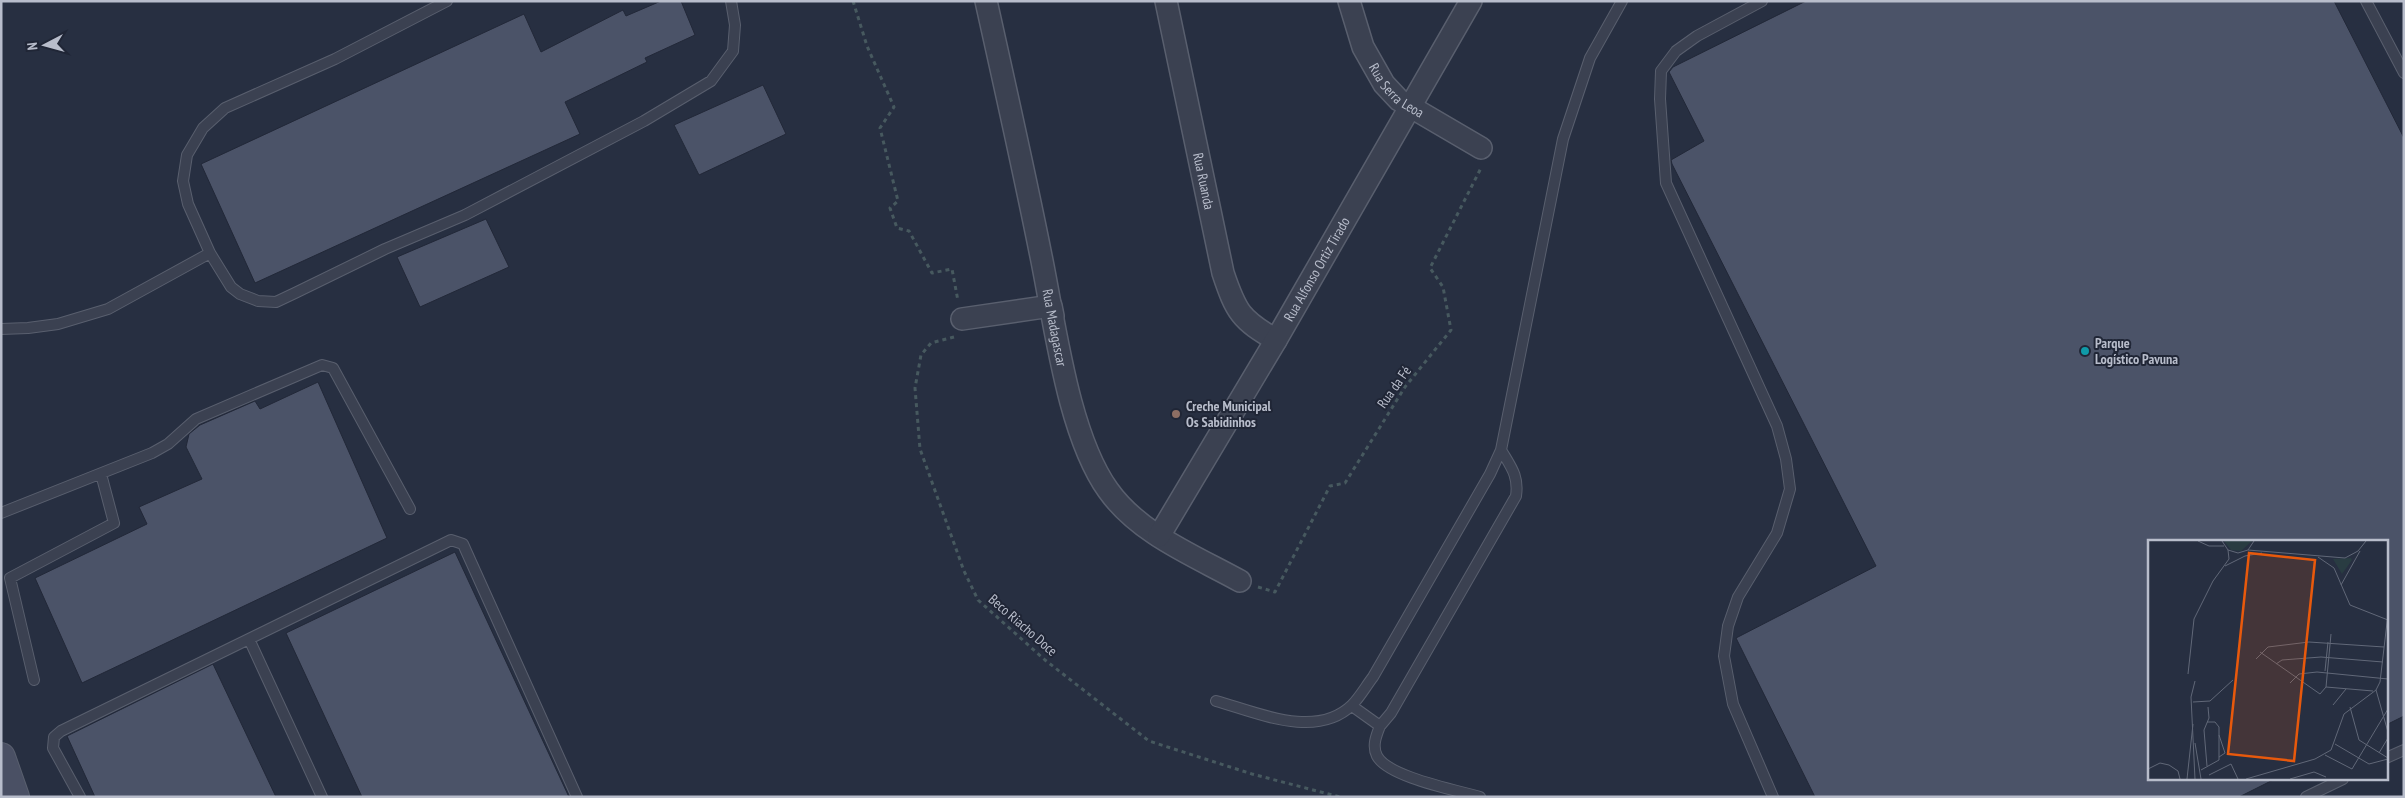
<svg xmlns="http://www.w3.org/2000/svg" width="2405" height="798" viewBox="0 0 2405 798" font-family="'PT Sans Narrow',sans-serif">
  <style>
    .building { fill: #4b5368; stroke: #222838 }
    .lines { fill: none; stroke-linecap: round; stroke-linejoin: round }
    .lane-casing { stroke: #595f6e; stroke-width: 12 }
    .street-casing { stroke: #595f6e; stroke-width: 24 }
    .secondary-casing { stroke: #595f6e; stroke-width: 30 }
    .path { stroke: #47595f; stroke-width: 3; stroke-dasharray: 4 4; stroke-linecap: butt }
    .lane { stroke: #3b4151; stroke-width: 10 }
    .street { stroke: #3b4151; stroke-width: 21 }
    .secondary { stroke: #4a5064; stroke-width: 28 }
    .culture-dot { fill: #0f9aa8; stroke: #202636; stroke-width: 2 }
    .education-dot { fill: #8d6e63; stroke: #202636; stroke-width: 2 }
    .labels { text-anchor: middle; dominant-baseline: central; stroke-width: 4; stroke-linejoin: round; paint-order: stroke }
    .street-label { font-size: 14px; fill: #b8bdcb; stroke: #202636 }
    .poi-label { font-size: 14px; font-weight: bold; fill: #b8bdcb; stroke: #202636; text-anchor: start }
    .inset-road { fill: none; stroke: #616878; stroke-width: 1 }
    .view { fill: #e8590c; fill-opacity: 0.15; stroke: #e8590c; stroke-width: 2.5 }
    .inset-edge { fill: none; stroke: #b8bdcb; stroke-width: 2.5 }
  </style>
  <rect width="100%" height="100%" fill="#272f41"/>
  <!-- building -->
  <path class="building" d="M661,1H681L695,35L645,58L647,62L565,102L580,134L255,283L201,164L524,14L541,52L623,10L626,16Z
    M1806,1H2334L2404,138V716L2386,725V542H2149V779H2275L2239,797H1815L1736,638L1876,566L1672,164L1671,160L1704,141L1669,72L1673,67Z
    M763,85L786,134L699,175L674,125Z
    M486,219L509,267L420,307L397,257Z
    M318,382L387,538L82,683L35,578L147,524L139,507L202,479L186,447L189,434L200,425L255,401L260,409Z
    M455,552L569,797H362L286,633Z
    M213,664L276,797H95L67,736Z"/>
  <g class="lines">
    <defs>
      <path id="lane" d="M447,1L335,59L225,108L203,128L187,155L183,181L188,204L210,253L231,287L240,294L258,301L276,302L295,293L385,249L465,215L644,121L711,81L733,51L735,25L731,1
        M1762,1L1697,36L1676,51L1661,71L1660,99L1666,183L1777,426L1786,459L1790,489L1777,533L1738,597L1728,626L1724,656L1733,704L1773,797
        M2366,1L2404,73
        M1,329L28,328L58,324L108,309L210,253
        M1,513L152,453L168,444L196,419L322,365L333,368L410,509
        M249,639L322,797
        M34,680L10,578L114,523L101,474
        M1216,701C1256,712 1316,740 1352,705C1360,697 1366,686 1373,677L1490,474L1501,450L1563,139L1590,58L1622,1
        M1352,706L1380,726L1391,713L1516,496C1519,476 1511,467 1501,450
        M1380,726C1376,736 1372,746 1377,756C1388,777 1456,790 1480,797
        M2386,758L2404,750
        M80,797L53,748L54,737L61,731L451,540L463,544L467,553L577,797
        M2306,797L2343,779"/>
      <g id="street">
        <path id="s1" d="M986,1C1005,86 1024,171 1041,256C1055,324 1068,434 1108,490C1139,534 1195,556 1240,581"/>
        <path id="s2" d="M1166,1L1223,273C1236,312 1241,320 1276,340"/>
        <path id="s3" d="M1349,1L1363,47L1384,84L1399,100L1481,148"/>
        <path d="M962,319L1051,306L1053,316"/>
        <path id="s4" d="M1159,536L1276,340L1471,1"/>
      </g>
      <path id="secondary" d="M1,757L15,797"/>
    </defs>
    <!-- lane casing -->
    <use href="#lane" class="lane-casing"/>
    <!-- street casing -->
    <use href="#street" class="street-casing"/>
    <!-- secondary casing -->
    <use href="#secondary" class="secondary-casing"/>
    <!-- path -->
    <path class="path" d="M853,1L867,46L894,107L880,128L898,201L890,208L897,228L909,231L932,273L952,269L958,301
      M954,337L931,343L921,355L915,388L920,449L964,571L978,600L1045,660L1149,741L1252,774L1340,797
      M1258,587L1275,592L1330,486L1345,483L1405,387L1451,330L1443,287L1430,268L1481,168"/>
    <!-- lane -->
    <use href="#lane" class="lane"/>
    <!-- street -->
    <use href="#street" class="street"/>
    <!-- secondary -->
    <use href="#secondary" class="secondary"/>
  </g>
  <!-- markers -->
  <circle class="culture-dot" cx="2085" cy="351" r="5"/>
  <circle class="education-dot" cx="1176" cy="414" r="5"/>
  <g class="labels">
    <!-- street labels -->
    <g class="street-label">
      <text stroke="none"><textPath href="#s3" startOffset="104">Rua Serra Leoa</textPath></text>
      <text stroke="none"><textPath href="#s2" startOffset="184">Rua Ruanda</textPath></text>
      <text stroke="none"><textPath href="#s4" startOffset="310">Rua Alfonso Ortiz Tirado</textPath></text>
      <text stroke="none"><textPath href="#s1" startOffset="334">Rua Madagascar</textPath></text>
      <text transform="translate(1394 387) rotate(-55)">Rua da Fé</text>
      <text transform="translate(1023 625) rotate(41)">Beco Riacho Doce</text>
    </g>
    <!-- poi labels -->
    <g class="poi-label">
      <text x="2095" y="343">Parque<tspan x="2095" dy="16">Logístico Pavuna</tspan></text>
      <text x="1186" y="406">Creche Municipal<tspan x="1186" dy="16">Os Sabidinhos</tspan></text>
    </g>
  </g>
  <!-- overview -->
  <g transform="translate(2148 540)">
    <rect width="240" height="240" fill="#272f41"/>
    <path d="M76,1H104L93,11L83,10ZM185,19L203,18L204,20L194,34Z" fill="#293c42"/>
    <path class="inset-road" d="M50,1L61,6H76M74,1L80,10L90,13L100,10L106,1M100,10L197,18L210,11L218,1M170,17L186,28L202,65L240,80M77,26L97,16L114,13M193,45L212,11M112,112L172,154L178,147L183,94M108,119L120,107L161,102L236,107M128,124L134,120L173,117L235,122M177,131L180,102M40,134L46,79L65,41L81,19L80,10M47,141L43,157L47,239M142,143L151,134L169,132L240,139M178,147L225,151M228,150L240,192M45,162L62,161L85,140M185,165L198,149M202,167L211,200L240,218M47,203L53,239M187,204L221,224L240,219M231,213L240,198M177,215L204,229L240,169M71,217L77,213L71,195M59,226L56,190L61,178L60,167M0,229L12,223L21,225L30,231L32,239M53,230L71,220V187L67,182H59M61,235L83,224L90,239M39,239L45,184M98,239L167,219L183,210L196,174L228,150L232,142L240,74M142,239L166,232L178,237"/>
    <path class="view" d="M101,13L167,20L146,221L80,214Z"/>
    <rect width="240" height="240" class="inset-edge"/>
  </g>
  <!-- border -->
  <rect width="2405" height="798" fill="none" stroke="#b8bdcb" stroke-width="5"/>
  <!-- north arrow -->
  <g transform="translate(45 45) rotate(264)" stroke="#202636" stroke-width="4" paint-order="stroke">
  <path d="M0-4L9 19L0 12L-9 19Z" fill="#b8bdcb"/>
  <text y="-8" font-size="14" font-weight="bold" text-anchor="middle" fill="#b8bdcb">N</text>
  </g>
</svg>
